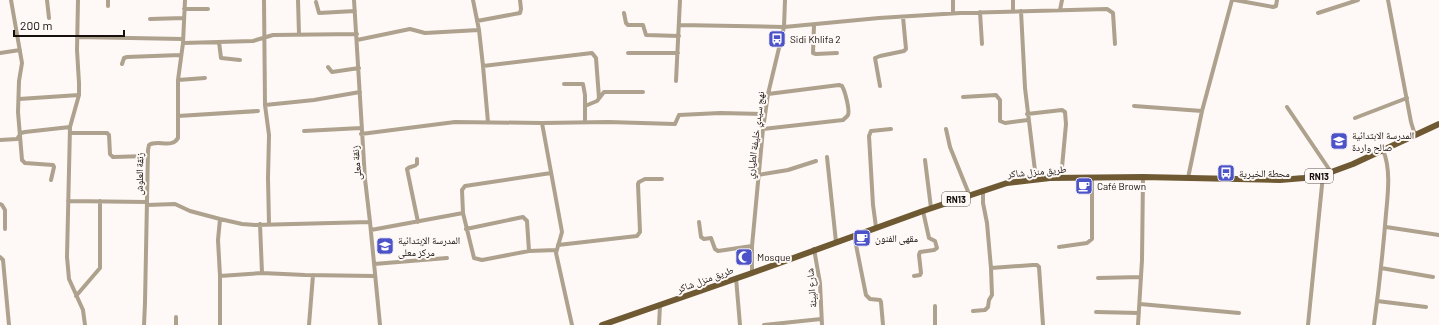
<svg xmlns="http://www.w3.org/2000/svg" width="1439" height="325" viewBox="0 0 1439 325" font-family="Barlow,'Noto Naskh Arabic',sans-serif">
  <style>
    .lines { fill: none; stroke-linecap: round; stroke-linejoin: round }
    .minor { stroke: #aea18d; stroke-width: 4 }
    .primary { stroke: #6e5933; stroke-width: 6 }
    .labels { text-anchor: middle; dominant-baseline: central; stroke-width: 4; stroke-linejoin: round; paint-order: stroke }
    .shield { fill: #fef9f6; stroke: #5c5552; stroke-width: 1 }
    .shield-label { font-size: 9px; font-weight: bold; fill: #170f0b }
    .poi-label { font-size: 10px; fill: #170f0b; stroke: #fef9f6; text-anchor: start }
    .street-label { font-size: 10px; fill: #170f0b; stroke: #fef9f6 }
  </style>
  <rect width="100%" height="100%" fill="#fef9f6"/>
  <g class="lines">
    <!-- minor -->
    <path class="minor" d="M11,0L22,63L19,81L18,112L22,160L25,163L53,165L54,167L51,180
      M47,0L49,18
      M78,0L77,50L79,83V95L70,127L67,257L69,279L83,310L85,325
      M108,0V6
      M264,0L265,105L269,135L268,178L269,224
      M298,0L299,34
      M354,0L365,179L370,222L380,325
      M473,0L479,30
      M953,0V13
      M1013,0V11
      M1235,0L1273,7L1276,6L1277,0
      M1388,0L1411,122L1415,135
      M316,2L319,13L355,11
      M184,9H208
      M1060,10L1062,0
      M1021,11L1025,88L1036,179
      M980,12L982,44
      M624,13L626,23L628,25H643L646,35L679,36
      M1318,13L1358,0
      M150,19L184,18
      M477,21L520,13L521,9L520,0
      M679,25L784,27L879,18L960,13L1107,9L1113,13L1115,44
      M814,25L813,53L816,54L837,53
      M77,37L183,39
      M357,40L410,29L425,33L479,30L483,66L488,122
      M219,42L221,58L240,60
      M183,43L253,41L273,35L357,34
      M0,53L20,50
      M628,53H678
      M122,64L124,58L127,57L180,55
      M483,66L592,53L596,58L599,98
      M328,67L332,72L359,68
      M178,80L205,78
      M676,81L680,0
      M564,84H583L585,95V122
      M880,86L875,58L880,56L904,51L906,49L903,17
      M963,97L996,95L1000,100V121L1005,123L1028,120
      M19,99L79,95
      M265,105L314,100L360,92
      M585,106L597,101L604,92H643
      M1134,106L1202,111
      M1287,107L1331,172
      M1027,114L1062,110L1065,112L1066,124L1061,178
      M178,116L258,111
      M1355,118L1407,98
      M542,123L608,122L675,124L679,115L720,113L765,114
      M763,129L843,120C845,118 847,117 848,115C850,110 845,91 842,86L839,85L768,94
      M946,129L950,147L969,194
      M304,131L361,128
      M70,133H107L109,135L110,154L113,157L148,156
      M361,134L455,122L542,123L562,232L556,253L572,325
      M0,140L17,139L21,133L25,132L70,127
      M827,157L836,242
      M417,159V164C415,167 410,166 407,169L418,222
      M925,160L931,208
      M551,173L465,186L462,190L463,213L474,258L482,260L529,251L556,250
      M758,175L788,170L816,161
      M1188,178L1202,111L1232,0
      M983,190V203L987,223L991,268L1033,265H1037L1039,267L1043,325
      M68,201L147,202
      M0,204L2,205L5,210V229
      M147,205L175,204L190,211L220,219
      M699,222L701,237L704,239L711,238L715,249L718,251L752,246
      M260,224L262,273
      M876,227L873,205L869,136L871,131L891,129
      M1386,227L1439,235
      M466,229L523,217L527,221L529,251
      M371,230L463,213
      M854,235L866,295L870,299L880,300L881,302L883,325
      M558,245L637,236L640,232L638,184L639,182L645,179H662
      M1059,247L1087,243L1092,239V178
      M814,249L820,283L822,325
      M0,257L3,260L9,325
      M374,264L447,258
      M1381,268L1433,277
      M752,273V246L763,129L768,94L784,27L785,0
      M220,276L262,273L305,275L374,276
      M914,276L920,275L921,273L919,255L920,252L934,250L937,248L935,241L929,238L923,211
      M736,278L740,325
      M1098,278L1141,277
      M76,296L100,268V201
      M1377,301L1426,307
      M1140,304L1239,313
      M935,306V325
      M973,311L985,310L988,307L989,300L992,295L991,268
      M1096,312L1139,313
      M176,317V325
      M144,325L145,303L148,150L149,145C157,139 172,149 178,138V80L183,43L185,0
      M220,325V276L218,240L220,219L242,224L255,225L370,222
      M309,325L313,275
      M659,325L660,305
      M764,325L821,319
      M1138,325L1142,260L1143,177
      M1308,325L1323,175
      M1374,325C1379,288 1383,251 1386,214C1388,193 1391,169 1383,150"/>
    <!-- primary -->
    <path class="primary" d="M602,325L752,273L923,211L1007,183L1050,178L1143,177L1280,180L1304,178L1323,175L1353,164L1439,124"/>
  </g>
  <!-- icons -->
  <defs>
    <symbol id="bus-square" viewBox="-11 -11 22 22"><rect x="-9" y="-9" width="18" height="18" rx="4" fill="#4c52c8" stroke="#fef9f6"/><path d="M-5-6H5V4H4V6H2V4H-2V6H-4V4H-5ZM-3.5-4V0h7V-4ZM-3.5 1.2v1.5H-2V1.2ZM2 1.2v1.5H3.5V1.2Z" fill="#fff"/></symbol>
    <symbol id="school-square" viewBox="-11 -11 22 22"><rect x="-9" y="-9" width="18" height="18" rx="4" fill="#4c52c8" stroke="#fef9f6"/><path d="M0-5L7-2L0 1L-7-2ZM-4 1L0 2.5L4 1V4Q0 6-4 4Z" fill="#fff"/></symbol>
    <symbol id="cafe-square" viewBox="-11 -11 22 22"><rect x="-9" y="-9" width="18" height="18" rx="4" fill="#4c52c8" stroke="#fef9f6"/><path d="M-5.5-4.5H6V0H3Q3 3.5 0 3.5H-2.5Q-5.5 3.5-5.5 0ZM3-3.2v2h1.7v-2ZM-6 4.5H4V6H-6Z" fill="#fff"/></symbol>
    <symbol id="mosque-square" viewBox="-11 -11 22 22"><rect x="-9" y="-9" width="18" height="18" rx="4" fill="#4c52c8" stroke="#fef9f6"/><path d="M3.5-4.9A6 6 0 1 0 3.5 4.9A5 5 0 1 1 3.5-4.9Z" fill="#fff"/></symbol>
  </defs>
  <g fill-rule="evenodd">
    <use href="#bus-square" x="767" y="29" width="20" height="20"/>
    <use href="#school-square" x="1329" y="131" width="20" height="20"/>
    <use href="#bus-square" x="1216" y="163" width="20" height="20"/>
    <use href="#cafe-square" x="1074" y="176" width="20" height="20"/>
    <use href="#cafe-square" x="852" y="228" width="20" height="20"/>
    <use href="#school-square" x="375" y="236" width="20" height="20"/>
    <use href="#mosque-square" x="734" y="247" width="20" height="20"/>
  </g>
  <g class="labels">
    <!-- shield labels -->
    <g class="shield">
      <rect x="1305" y="169" width="28" height="14" rx="3"/>
      <rect x="942" y="192" width="28" height="14" rx="3"/>
    </g>
    <g class="shield-label">
      <text x="1319" y="176">RN13</text>
      <text x="956" y="199">RN13</text>
    </g>
    <!-- poi labels -->
    <g class="poi-label">
      <text x="790" y="39">Sidi Khlifa 2</text>
      <text x="1352" y="135">المدرسة الابتدائية<tspan x="1352" dy="12">صالح واردة</tspan></text>
      <text x="1239" y="173">محطة الخيرية</text>
      <text x="1097" y="186">Café Brown</text>
      <text x="875" y="238">مقهى الفنون</text>
      <text x="398" y="240">المدرسة الإبتدائية<tspan x="398" dy="12">مركز معلى</tspan></text>
      <text x="757" y="257">Mosque</text>
    </g>
    <!-- street labels -->
    <g class="street-label">
      <text transform="translate(755 135) rotate(-83)">نهج سيدي خليفة الطياري</text>
      <text transform="translate(356 163) rotate(-95)">زنقة معلى</text>
      <text transform="translate(1037 171) rotate(-5)">طريق منزل شاكر</text>
      <text transform="translate(139 174) rotate(-89)">زنقة العلوش</text>
      <text transform="translate(705 279) rotate(-20)">طريق منزل شاكر</text>
      <text transform="translate(811 288) rotate(-95)">شارع البيئة</text>
    </g>
  </g>
  <!-- scale -->
  <path d="M14 30v6h110v-6" fill="none" stroke="#170f0b" stroke-width="2"/>
  <text x="20" y="30" font-size="12" fill="#170f0b" stroke="#fef9f6" stroke-width="3" paint-order="stroke">200 m</text>
</svg>
